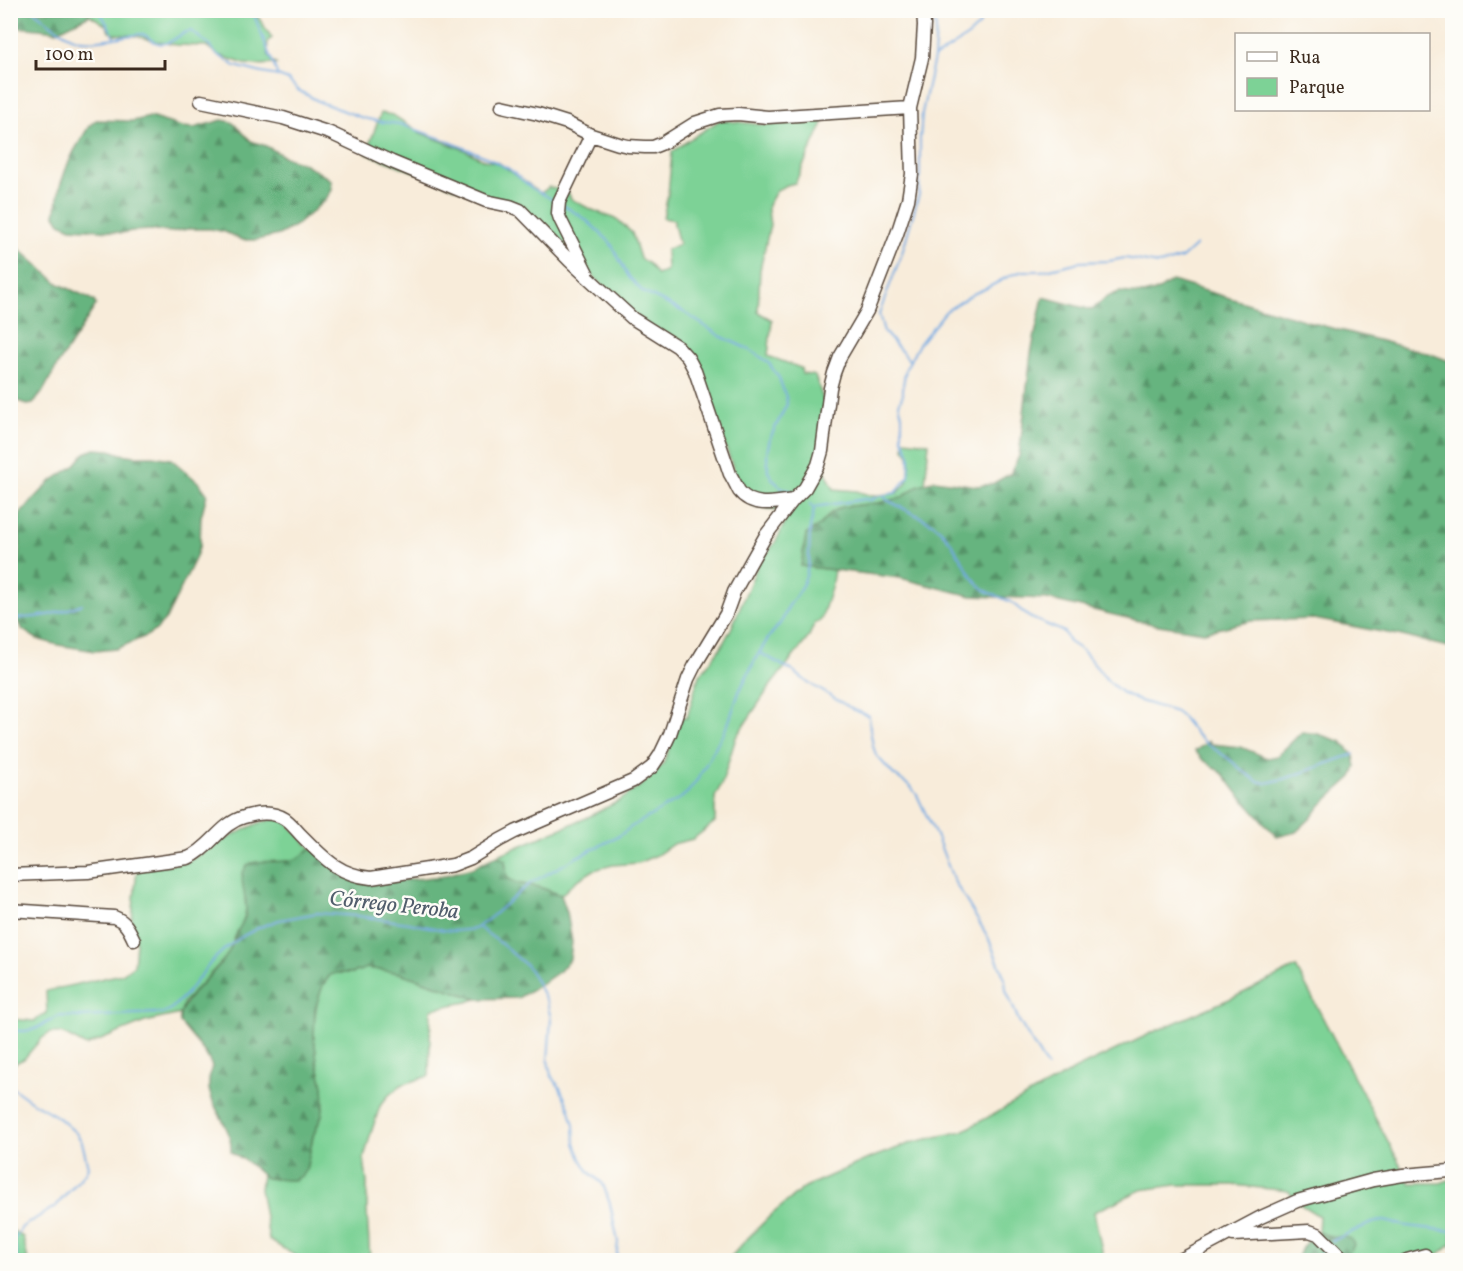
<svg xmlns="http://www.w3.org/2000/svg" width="1463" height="1271" viewBox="0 0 1463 1271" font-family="Vollkorn,serif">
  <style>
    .green { fill: #7dd296; stroke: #5c7e5a; stroke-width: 1.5 }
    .forest { fill: url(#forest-firs); stroke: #506f4e; stroke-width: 1.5 }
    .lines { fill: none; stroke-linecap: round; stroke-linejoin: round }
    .stream { stroke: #73a9e1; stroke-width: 2 }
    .minor-casing { stroke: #57473a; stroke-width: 15 }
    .minor { stroke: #fff; stroke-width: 12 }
    .labels { text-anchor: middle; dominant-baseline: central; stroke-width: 5; stroke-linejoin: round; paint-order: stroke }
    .water-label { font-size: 22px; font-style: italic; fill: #515d6c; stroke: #fdfcf7 }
  </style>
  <defs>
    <pattern id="forest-firs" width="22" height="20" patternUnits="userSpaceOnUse" patternTransform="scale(1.5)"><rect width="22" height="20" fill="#66b47f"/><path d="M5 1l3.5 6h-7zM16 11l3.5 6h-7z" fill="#559367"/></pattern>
  </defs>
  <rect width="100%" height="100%" fill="#fdfcf7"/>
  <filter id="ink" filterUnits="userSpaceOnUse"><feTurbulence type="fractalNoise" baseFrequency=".0167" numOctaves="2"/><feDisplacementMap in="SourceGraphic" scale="12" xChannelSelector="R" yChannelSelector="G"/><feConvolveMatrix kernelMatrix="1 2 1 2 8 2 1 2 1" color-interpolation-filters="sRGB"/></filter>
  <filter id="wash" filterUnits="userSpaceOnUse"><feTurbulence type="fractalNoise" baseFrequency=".008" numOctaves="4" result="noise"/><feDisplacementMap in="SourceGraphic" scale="24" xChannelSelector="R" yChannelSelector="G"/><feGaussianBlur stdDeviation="1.35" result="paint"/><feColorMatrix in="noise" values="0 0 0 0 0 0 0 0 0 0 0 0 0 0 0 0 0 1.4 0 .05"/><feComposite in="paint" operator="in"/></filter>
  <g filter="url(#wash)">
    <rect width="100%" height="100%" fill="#f8ecda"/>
    <!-- green -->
    <path class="green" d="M87,11H254L272,38L268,41C267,50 267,58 276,64L256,65L245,64L218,55L206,46L176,45L154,41L137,36L115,34L109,32L107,26L90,15Z
      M381,113L393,115L421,133L465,150L484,160L499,163L541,193L549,187L568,192L571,199L590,209L618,220L632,233L640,258L650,265L657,275L667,270L666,250L679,244L674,225V220L663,218L668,194L672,152L690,139L720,120L765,125L824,121L795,183L787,185L777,190L768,205V210L770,225L760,270L758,312L772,320L768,356L801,368L802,374L812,375L815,376L826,407L828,439L825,463V470L834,489L857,491L871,496L897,493L906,484L909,475L910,463L909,455L904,449L905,440L929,443L925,484L917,486L901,498L878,503L842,507L832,512L821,524L806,535L801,566L834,570L831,588L821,620L815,623L808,638L771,685L736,737L722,783L715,797V822L693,839L673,844L657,855L638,863L613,865L594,870L576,881L561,895L539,887L516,883L507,878L505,860L496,856L586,818L619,801L647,781L663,764L682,717L687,718L698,678L721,647L731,629L761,557C774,549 779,535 785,522L782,512L754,506L742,493L693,356L660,337L525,215L366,153Z
      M274,819L285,820L311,848C307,851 303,856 299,858C289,864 274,862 263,862L245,899L246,909L243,923L239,929L228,955L184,1002L180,1014L145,1022L86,1046L62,1033H50L41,1039L24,1059L11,1065V1019L34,1021L47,1013L46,991L122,974L134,965L136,943L131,929L137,869L187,862L235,834L259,823Z
      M1296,967L1410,1183H1440L1452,1179V1246L1450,1245L1431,1260H1340L1342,1236L1334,1238L1318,1232L1319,1216L1301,1205L1288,1191L1234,1185H1176L1141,1190L1094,1212L1104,1260H728L745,1241L771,1215L805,1187L868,1159L914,1142L963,1131L1076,1069L1158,1030L1241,994Z
      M367,968L400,973L477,999L467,1002L431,1009L429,1076L401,1085L388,1096L380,1106L371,1133L364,1158L367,1182V1211L370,1260H309L296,1256L269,1240L260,1189L262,1174L266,1178L294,1180L301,1176L306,1170L313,1136L322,1115L323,1086L317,1061L314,1037V1022L318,996L323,985L330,975L336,973H353Z
      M10,1229L23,1237L28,1260H11Z"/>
    <!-- forest -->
    <path class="forest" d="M10,11H87L90,15L57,31L28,28L11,27Z
      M150,117L182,127L194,128L222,120L232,122L251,141L266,146L287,158L303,163L328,178L331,180L332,190L325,200L298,224L279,235L256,240H242L225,232L211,229H188L171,232L154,230L132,231L122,233L101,230L71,228L60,223L55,215L60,186L67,166L74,151L89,126L96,120L133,121Z
      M10,241L59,284L87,297L94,301L96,305L57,366L42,393L33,404L27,405L11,397Z
      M1172,281L1324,326L1431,354L1452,362V648L1398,635L1314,619L1251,621L1204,632L1152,624L1047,599L971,596L900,578L801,566L806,535L821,524L832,512L842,507L878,503L901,498L917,486L935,480L977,486L992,484L1010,474L1019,456L1031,353L1043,297L1092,310L1105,298L1119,292L1143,294L1159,290Z
      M95,449L110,450L121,454L135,456H153L171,459L199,483L207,494L201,517L200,545L195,559L166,619L156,630L146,636L116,649L95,651L58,645L37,639L23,630L11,612V582L13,578L18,563L20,542L18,525L20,514L50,482L74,466L85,453Z
      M1302,732L1318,734L1342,742L1354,756L1356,767L1352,777L1321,805L1311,818L1296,832L1277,837L1238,794L1223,774L1202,759L1195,751L1209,741L1211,744L1241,747L1267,758L1277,756Z
      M311,848L367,880L387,882L442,876L472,868L496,856L505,860L507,878L516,883L539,887L561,895L567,912L572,942L570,959L560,971L541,984L518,998L477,999L400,973L367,968L353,973H336L330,975L323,985L315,1009L314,1037L317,1061L323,1086L324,1103L322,1115L313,1136L306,1170L301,1176L294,1180H286L266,1178L246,1161L231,1152C233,1127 213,1112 209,1089C208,1081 210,1073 212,1066L205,1053L180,1023C175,1000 218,974 228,953C232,946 234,939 237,932C242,923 247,917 246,906C246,894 237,876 247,866C255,857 283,865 296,859C302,857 306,852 311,848Z
      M1318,1232L1334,1238L1342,1236L1351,1239L1354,1245L1349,1253L1342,1256L1340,1260H1295C1300,1256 1299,1253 1302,1248C1305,1241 1311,1239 1317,1236Z"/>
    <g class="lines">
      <!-- stream -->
      <path class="stream" d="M33,10C46,20 61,34 77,39C94,44 124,35 143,34C147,36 151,40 155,42C170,49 178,32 191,31L208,44L215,53L235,66L262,73L278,76L288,80L298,90L320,102L363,118L382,122L400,124L445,140L484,156L509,169L532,188L555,201
        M99,10L114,36
        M252,10L278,76
        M934,58L968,36L979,26L984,10
        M563,205L585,219L610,242L629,277L643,292L682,311L720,336L750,350L768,362L779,378L786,397L787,404L770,438L767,453L768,471L773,480L781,487L794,492
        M910,361L884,332L879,314L902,253L919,194L920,172V139L922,113L934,58L936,29L933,10
        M884,496L887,500L934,524L942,532L950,541L971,575L979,585L988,592L1011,602L1029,617L1064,632L1069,642L1083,651L1108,681L1121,692L1137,700L1176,712L1182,717L1195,733L1207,744L1229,759L1243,771L1257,781L1266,783L1284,779L1354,754
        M814,507L865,499L871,500L879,496L895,493L909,476L910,455L902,437V415L899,404L903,394V385L906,368L919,344L946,311L973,294L987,288L1011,275L1023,271H1041L1080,262L1109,261L1125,258L1158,264L1165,263L1182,258L1196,245
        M10,618C35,619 59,614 82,604
        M760,653L793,671L807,682L854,710L869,716L870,729L873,746L876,755L894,775L910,786L917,795L938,840L954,881L988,937L1005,979L1006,990L1019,1021L1047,1067
        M478,927L499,942L527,966L534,977L547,1002L551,1019L548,1061L551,1075L560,1088L570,1110L574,1125L575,1143L581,1159L589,1172L603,1184L610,1204L618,1242L616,1260
        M10,1031H25L35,1029L59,1016L82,1017L155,1013L161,1014L170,1010L187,993L212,961L227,947L243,936L260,927L279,920L317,913L358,916L409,923L444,930L455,931L475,929L491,917L523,889L531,883L577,857L619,836L631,827L681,798L688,792L699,777L728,724L739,692L756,658L769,637L782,621L788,607L800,590L806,576L809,560L810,528L814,509L810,504
        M10,1086L32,1102L58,1117L76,1133L82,1142L88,1167L85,1173L56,1206L22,1227L14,1240L17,1260
        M1332,1241L1360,1228L1378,1221H1384L1407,1226L1452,1231
        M1316,1260L1325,1247"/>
    </g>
  </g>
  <g filter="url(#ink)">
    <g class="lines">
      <defs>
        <path id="minor" d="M201,101L283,118L330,133L392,162L486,201L510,206L520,210L570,261L632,318L678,347L688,358L695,371L730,474C733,479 736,485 739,491C752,508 775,503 793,500
          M502,106L538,114L567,123L591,135L619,144L628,146L645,147H653L663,143L695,123L720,115L738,114L768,117L910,108
          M587,273L560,219L558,213L559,202L591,135
          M10,875L88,872L188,858C210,849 221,823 244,817C257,813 273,811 285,819C291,823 296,830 301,835C323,857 338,875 371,878L453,865L471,858L500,840L515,832L633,781L652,767L660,755L670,734L688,679L695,665L726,614L734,592L749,565L766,535L793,500L805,488L818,465L822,451L830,388L834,373L840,357L867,311L897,234L908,200L912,174L910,108L922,58L924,25L923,10
          M10,910L114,917C125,921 129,929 134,940
          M1233,1235L1309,1231L1318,1234L1344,1260
          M1180,1260L1261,1217L1297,1201L1373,1180L1403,1175L1450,1171
          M1407,1260L1425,1255"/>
      </defs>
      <!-- minor casing -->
      <use href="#minor" class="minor-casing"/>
      <!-- minor -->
      <use href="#minor" class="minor"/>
    </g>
  </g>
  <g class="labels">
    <!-- water labels -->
    <g class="water-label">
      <text transform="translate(394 906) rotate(6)">Córrego Peroba</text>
    </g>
  </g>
  <!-- margin -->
  <rect width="1463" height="1271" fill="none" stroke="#fdfcf7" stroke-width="36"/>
  <!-- legend -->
  <rect x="1235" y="33" width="195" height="78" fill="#fdfcf7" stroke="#afa8a0" stroke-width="1.5"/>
  <rect x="1247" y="52" width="30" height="9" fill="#ffffff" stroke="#afa8a0" stroke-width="1.5"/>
  <text x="1289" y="63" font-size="18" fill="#3b2a1e">Rua</text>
  <rect x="1247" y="78" width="30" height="18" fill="#7dd296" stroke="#afa8a0" stroke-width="1.5"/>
  <text x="1289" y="93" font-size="18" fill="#3b2a1e">Parque</text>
  <!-- scale -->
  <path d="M36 60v9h129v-9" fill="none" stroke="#3b2a1e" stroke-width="3"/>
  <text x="45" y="60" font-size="18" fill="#3b2a1e" stroke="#fdfcf7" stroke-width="4.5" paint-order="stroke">100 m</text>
</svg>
